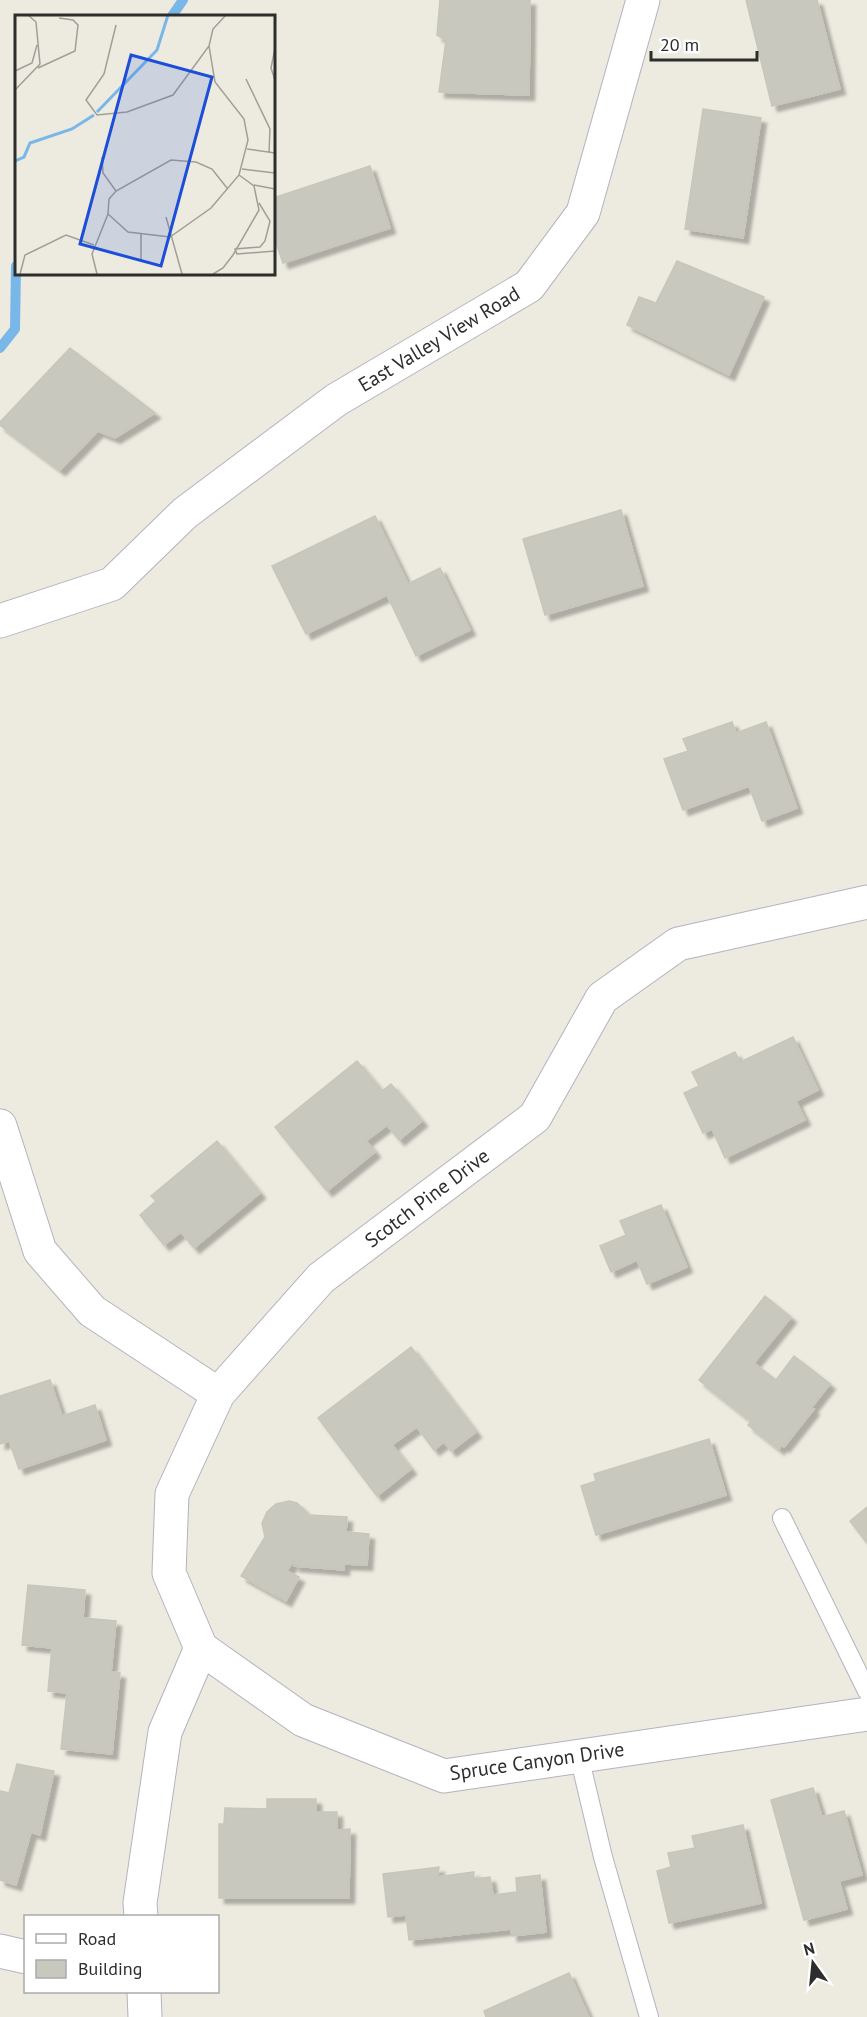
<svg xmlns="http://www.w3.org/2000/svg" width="867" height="2017" viewBox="0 0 867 2017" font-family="'PT Sans',sans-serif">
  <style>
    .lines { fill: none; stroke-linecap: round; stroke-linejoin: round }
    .stream { stroke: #79b7e9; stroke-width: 10 }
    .building { fill: #c9c8be; stroke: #c9c6b9; stroke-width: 1.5; filter: url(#shadow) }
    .service-casing { stroke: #b3b3bf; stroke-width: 20 }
    .minor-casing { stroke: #b3b3bf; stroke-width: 35 }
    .service { stroke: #fff; stroke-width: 18 }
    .minor { stroke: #fff; stroke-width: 33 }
    .labels { text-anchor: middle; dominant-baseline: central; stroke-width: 4.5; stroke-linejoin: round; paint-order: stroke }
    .street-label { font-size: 20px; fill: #2d2d2d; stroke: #fff }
    .inset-river { fill: none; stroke: #79b7e9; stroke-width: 3 }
    .inset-road { fill: none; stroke: #a09e98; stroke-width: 1.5 }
    .view { fill: #1d4ed8; fill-opacity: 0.15; stroke: #1d4ed8; stroke-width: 3 }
    .inset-edge { fill: none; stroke: #2d2d2d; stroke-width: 3 }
  </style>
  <defs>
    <filter id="shadow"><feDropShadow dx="5.5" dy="5.5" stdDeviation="1.5" flood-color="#0004"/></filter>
  </defs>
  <rect width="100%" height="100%" fill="#edeae0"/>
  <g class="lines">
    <!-- stream -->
    <path class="stream" d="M172,16L183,0
      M0,348L15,329L16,266"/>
  </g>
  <!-- building -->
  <path class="building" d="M440,0H530L529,95L439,92L446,40L437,35Z
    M746,0H817L840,89L772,106Z
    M703,109L761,118L743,238L685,229Z
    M370,166L390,228L283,263L273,234V198Z
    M677,261L764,297L729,375L627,325L639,297L656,303Z
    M70,348L155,413L115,438L98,431L60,470L0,425V422Z
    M621,510L643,586L545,615L523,539Z
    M375,516L408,584L440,568L470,630L416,656L387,595L306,634L272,566Z
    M732,722L736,733L766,722L797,808L762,821L749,786L683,810L664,759L688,751L683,739Z
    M793,1037L818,1090L796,1101L805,1120L725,1158L712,1129L703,1133L684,1093L699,1086L692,1072L735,1052L740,1062Z
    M357,1061L382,1091L391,1084L422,1121L399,1140L387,1125L366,1141L375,1152L327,1191L275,1127Z
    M217,1141L260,1193L194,1248L181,1232L164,1245L140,1215L156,1201L151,1196Z
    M661,1205L687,1267L647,1284L637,1260L611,1272L600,1246L626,1235L620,1221Z
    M765,1296L791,1317L754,1363L776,1380L794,1356L830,1384L811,1408L814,1409L784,1447L781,1445L779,1449L748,1425L751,1421L699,1380Z
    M411,1347L476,1432L451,1451L444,1442L434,1450L417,1427L392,1445L411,1469L377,1496L318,1418Z
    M50,1380L62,1416L95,1405L106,1440L19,1469L9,1441L0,1444V1396Z
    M709,1439L726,1495L596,1535L581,1486L596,1481L594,1474Z
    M289,1501L297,1503L309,1515L347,1517L346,1532L369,1534L367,1565L344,1564V1570L294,1566L295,1558L287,1571L299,1577L286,1601L241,1576L265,1537L262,1523L267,1512L276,1504Z
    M867,1507V1543L850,1521Z
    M28,1585L85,1590L83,1618L116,1621L111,1672L120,1673L112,1754L61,1749L67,1693L48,1691L52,1648L22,1645Z
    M17,1764L54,1771L40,1835L31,1832L16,1885L0,1880V1791L9,1793Z
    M813,1788L822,1817L844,1811L862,1875L839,1881L847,1909L804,1920L771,1800Z
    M267,1799H316V1812H337V1830L350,1829L349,1898H219V1824H224L225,1808L267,1809Z
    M743,1825L761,1903L669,1923L657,1871L671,1867L668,1853L695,1848L692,1836Z
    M439,1867L437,1877L474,1872L473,1879L490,1877L493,1895L517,1892L516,1878L540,1875L546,1932L512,1936L511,1929L409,1940L406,1915L388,1917L383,1874Z
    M569,1973L589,2017H486L484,2011Z"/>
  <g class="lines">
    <defs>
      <path id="service" d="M782,1518L867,1691
        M579,1756L603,1857L649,2017"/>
      <path id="minor" d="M0,621L112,584L185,513L336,400L529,286L583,213L643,0
        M0,1126L40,1251L92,1311L218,1394
        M201,1648L169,1573L172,1494L218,1394L321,1278L535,1117L602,998L678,944L867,902
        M201,1648L303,1720L444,1776L867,1714
        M141,1916L140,1903L165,1732L201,1648
        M0,1951L26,1957
        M144,1992L145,2017"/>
    </defs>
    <!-- service casing -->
    <use href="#service" class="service-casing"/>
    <!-- minor casing -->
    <use href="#minor" class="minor-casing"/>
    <!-- service -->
    <use href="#service" class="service"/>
    <!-- minor -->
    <use href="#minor" class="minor"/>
  </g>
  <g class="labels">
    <!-- street labels -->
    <g class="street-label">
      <text transform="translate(439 339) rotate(-31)">East Valley View Road</text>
      <text transform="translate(427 1198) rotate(-37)">Scotch Pine Drive</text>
      <text transform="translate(537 1761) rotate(-8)">Spruce Canyon Drive</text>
    </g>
  </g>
  <!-- overview -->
  <g transform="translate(15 15)">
    <rect width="260" height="260" fill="#edeae0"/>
    <path class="inset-river" d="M82,97L142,35L153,0M0,146L9,142L15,128L57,114L79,100"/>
    <path class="inset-road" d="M101,10L89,59L71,85L82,100L112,97L158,80L194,31L198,14L211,0M260,33L256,53L260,65M23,53L60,36L63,10L58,5L44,3M0,56L17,48L22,30M231,64L255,114L254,138M0,75L25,49L21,7L13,0M232,134L260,138M87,142L88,158L101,176M227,154L260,158M239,170L260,174M244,188L255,206L250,226L245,232L220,234L222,239L260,236M93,199L113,217L155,222L196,193L224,160L233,125L229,104L200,67L194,31M93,199L94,184L101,176L156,145L181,147L197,154L212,173M151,202L167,259M126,219V246M5,259L10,240L51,220L79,230M82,259L77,239L93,199M198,259L208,253L218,240L244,195L239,171L224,160"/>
    <path class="view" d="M116,40L197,62L146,251L65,229Z"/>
    <rect width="260" height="260" class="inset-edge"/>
  </g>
  <!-- legend -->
  <rect x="24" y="1915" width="195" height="78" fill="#ffffff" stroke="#ababab" stroke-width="1.5"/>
  <rect x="36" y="1934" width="30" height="9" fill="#ffffff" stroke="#ababab" stroke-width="1.5"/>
  <text x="78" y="1945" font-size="18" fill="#2d2d2d">Road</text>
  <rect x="36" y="1960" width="30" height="18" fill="#c9c8be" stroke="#ababab" stroke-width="1.5"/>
  <text x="78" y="1975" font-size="18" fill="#2d2d2d">Building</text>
  <!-- north arrow -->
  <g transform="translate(813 1963) rotate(345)" stroke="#ffffff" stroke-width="4.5" paint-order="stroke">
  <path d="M0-4.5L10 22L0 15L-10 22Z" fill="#2d2d2d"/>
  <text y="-9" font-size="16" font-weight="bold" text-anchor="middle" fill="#2d2d2d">N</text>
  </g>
  <!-- scale -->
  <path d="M651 51v9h106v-9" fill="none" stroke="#2d2d2d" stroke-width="3"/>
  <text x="660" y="51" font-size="18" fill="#2d2d2d" stroke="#ffffff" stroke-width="4.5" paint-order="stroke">20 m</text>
</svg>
